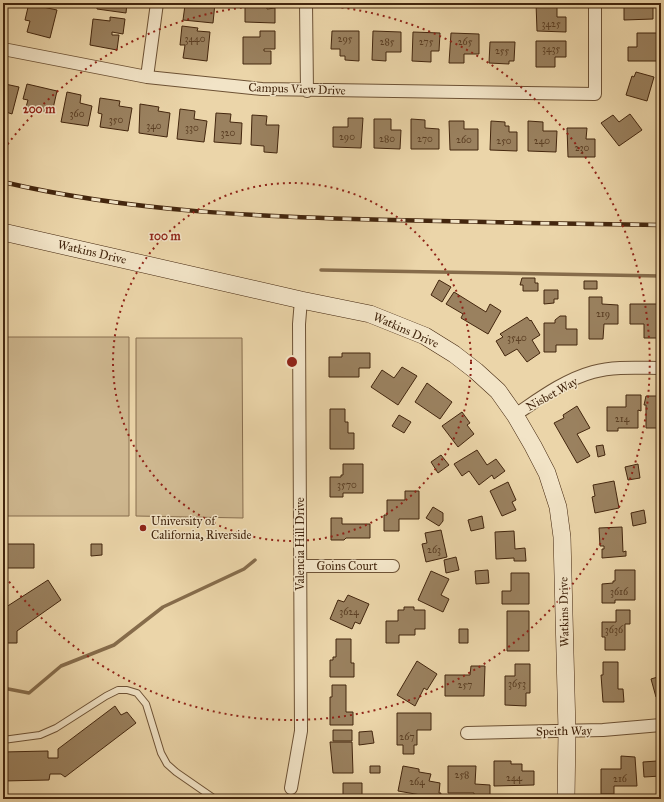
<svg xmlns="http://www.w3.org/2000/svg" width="664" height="802" viewBox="0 0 664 802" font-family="'IM FELL Great Primer',serif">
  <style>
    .green { fill: #ceb78f; stroke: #886e4e }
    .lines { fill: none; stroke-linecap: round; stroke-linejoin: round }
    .stream { stroke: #866c4b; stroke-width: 3.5 }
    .building { fill: #9a815f; stroke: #43260e }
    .service-casing { stroke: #6d5235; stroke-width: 8 }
    .minor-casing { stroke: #6d5235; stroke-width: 14 }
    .secondary-casing { stroke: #43260e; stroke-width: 18 }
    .service { stroke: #f2e4c7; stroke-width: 6 }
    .minor { stroke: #f2e4c7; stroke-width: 12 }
    .secondary { stroke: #f2e4c7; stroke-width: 17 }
    .rail-casing { stroke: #43260e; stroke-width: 4.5 }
    .rail { stroke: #f2e4c7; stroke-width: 3; stroke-dasharray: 9; stroke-linecap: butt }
    .ring { fill: none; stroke: #8f2418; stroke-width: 2; stroke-dasharray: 2 4 }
    .poi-dot { fill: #8f2418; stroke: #f2e4c7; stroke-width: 1.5 }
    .labels { text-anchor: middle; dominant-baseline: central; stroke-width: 3; stroke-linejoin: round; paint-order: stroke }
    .number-label { font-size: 10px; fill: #593d22 }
    .street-label { font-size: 12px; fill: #43260e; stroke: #f2e4c7 }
    .poi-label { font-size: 12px; fill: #43260e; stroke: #f2e4c7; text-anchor: start }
    .centre { fill: #8f2418; stroke: #f2e4c7; stroke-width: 2 }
    .ring-label { font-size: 12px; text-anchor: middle; font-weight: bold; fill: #8f2418; stroke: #f2e4c7; stroke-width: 3; stroke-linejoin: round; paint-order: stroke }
  </style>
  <rect width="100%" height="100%" fill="#ebd5a9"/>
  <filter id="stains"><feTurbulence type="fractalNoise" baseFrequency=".005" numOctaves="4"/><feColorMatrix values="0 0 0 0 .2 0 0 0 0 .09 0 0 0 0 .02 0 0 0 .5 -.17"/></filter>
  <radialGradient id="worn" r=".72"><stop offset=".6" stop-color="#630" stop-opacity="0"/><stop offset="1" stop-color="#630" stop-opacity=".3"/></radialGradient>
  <!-- green -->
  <path class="green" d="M3,337H129V516H3Z
    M136,338H242L243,518L136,516Z"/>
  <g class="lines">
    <!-- stream -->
    <path class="stream" d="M321,270L661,276
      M3,688L29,693L61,666L114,645L163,607L244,569L255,560"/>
  </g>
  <!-- building -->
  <path class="building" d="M29,3L44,5L43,7L57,10L50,38L27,32L30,21L25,20Z
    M97,3H127L126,13L97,9Z
    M194,3H215L213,23L183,20L185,5L194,6Z
    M245,3H267V9L275,8V23L245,22Z
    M536,3H557V17H566V32L537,31Z
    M620,3H653V19L624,20V8Z
    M110,17L125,19L123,34L112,32V35H119L117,50L90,45L93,19L110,21Z
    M182,26L198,28L197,31L210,32L207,61L183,58L185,45H180Z
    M260,31H275V49H264V51H271V64H243V37H260Z
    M332,31H359V61L345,60V56H340V49H331Z
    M373,31L401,32V52H386V61L372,60Z
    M413,32L440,33L439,51H431V62L412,61Z
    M451,33L479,34V54H464V63H449Z
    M637,33H657V61H628V47H637Z
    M536,41H566V57H555V67H536Z
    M490,42H515L514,61H509V64L489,63Z
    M636,72L654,77L647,101L626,95L632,76L634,77Z
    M5,84L19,87L12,114L3,111V89Z
    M27,84L57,91L52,113L26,107L28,100L23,99Z
    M67,92L81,95L80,103L92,106L88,126L61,122Z
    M100,98L120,101L119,106L132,108L128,131L100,127L102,114L98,113Z
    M140,104L159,107L158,111L170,113L167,137L139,133Z
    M180,109L195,111L194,119L207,121L204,142L177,139Z
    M216,113L231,114L230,122L242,123L241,144L214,142Z
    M630,114L642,130L619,146L601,123L613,115L619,122Z
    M252,115L267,116L266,125H279L277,153L264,152V146L251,145Z
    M348,118H363L361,148L333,147V127H348Z
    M374,119H391V130H401L400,149L374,148Z
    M411,119L425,120V128L439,129V149H411Z
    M449,121H464V129H478V150H450Z
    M491,121L505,122V126H509V132H517V151L490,150Z
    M528,121L543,122V131H557L556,152L528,151Z
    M567,128H587L586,139H595V157H568Z
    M522,278H535V283H538V291H523V285H520Z
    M439,280L451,287L442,302L431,295Z
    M584,281H597V289H584Z
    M544,290H558V299H554V303L544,304Z
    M454,292L486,312L490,304L501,311L488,334L461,318L463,314L446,304Z
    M589,297H602V304L618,305V324H604L603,339H589Z
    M630,304H661V338H644V324H630Z
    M560,316H566V329H577V345H556V352H544V323H555V320Z
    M527,317L530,321L531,320L540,335L532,340L540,353L527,362L517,349L505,356L496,341L503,337L500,334Z
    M342,353H370V368H359V377H329V357H342Z
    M402,367L417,376L398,405L371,387L382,370L394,378Z
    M427,383L452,402L440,419L415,402Z
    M626,395H641V411L638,410V428H618V431H607V407H626Z
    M646,396H660L661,428H646V405H644Z
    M577,406L590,428L577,434L590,456L577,463L554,423L564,418L563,415Z
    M330,409H345V422H348V433H354V449H330Z
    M462,412L470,423L467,425L474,434L458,447L442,426Z
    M399,415L411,422L404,433L392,426Z
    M603,445L605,455L598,457L596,446Z
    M477,450L487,465L496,459L505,471L494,479L492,475L479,485L469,471L462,476L454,464Z
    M441,455L449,465L438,473L431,462Z
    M343,464H363V493H343V497H330V477H341V475H343Z
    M638,464L640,478L628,480L625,467Z
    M614,481L619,508L595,513L592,497L595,496L593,485Z
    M508,482L516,500L512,502L516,510L502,516L490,491Z
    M405,491H419V519H399V531H384V515H387V500H405Z
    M433,507L443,513V521L439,526L426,518Z
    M644,510L646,523L633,526L631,513Z
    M482,516L484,528L471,531L468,520Z
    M331,518H342V524H370V538H346L344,540H331Z
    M622,527L623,552L626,551V556L602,558V549H604V546H600L599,528Z
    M441,530L447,557L426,562L422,544L427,543L425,533Z
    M514,531L515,549L525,548L526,561H514V558L496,559L495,532Z
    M3,544H34V568H3Z
    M91,544H102V555L91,556Z
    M456,557L459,570L446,573L444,560Z
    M488,570L489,583L476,584L475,571Z
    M615,570H635V600H615V603H602V584L613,583V581H615Z
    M431,571L449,579L441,595L449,599L443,612L418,600Z
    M511,573H529V604H502V591H511Z
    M48,580L61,600L17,631V643H3V609Z
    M348,595L369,604L360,624L355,622L352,629L330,619L338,600L344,602Z
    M404,607H414V610H425V629H415V635H399V643H386V621H398V610H404Z
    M616,610H630V624H625V650H605V637H602V622H616Z
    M507,611H529V651H507Z
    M459,629H468V643H459Z
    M336,639H351V663H354V677H330V660H333V657H336Z
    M417,661L437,674L427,690L424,688L415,706L397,695Z
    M603,662H618V689H623L624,702H603L601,675H603Z
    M515,664H530V693H526V706L505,705V676H515Z
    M471,666H485L484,696H445V675H470Z
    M661,676V696L656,697L651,679Z
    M332,685H346V712H353V725H330V697H332Z
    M115,706L121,715L127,712L136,723L65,777L61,774H50L49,780L3,781V752L48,751V758H58V749Z
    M397,713H431V730H417V745H414V754H403V745H397Z
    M333,730H352V741H333Z
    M372,731L374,743L359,745V732Z
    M330,742H352L353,773H333Z
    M621,756L635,757L637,786H614V794H601V769H621Z
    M657,759H661V776L644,777L643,762L657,761Z
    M494,761H511V764H522V771H534V785L494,786Z
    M370,766H380V773H370Z
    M403,766L419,769V772L431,774L429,781L440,783L439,793H441L440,797L438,796V798L398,791Z
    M448,766H476L475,784L490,785V797L474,798V793H448Z
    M343,783H362V799H343Z"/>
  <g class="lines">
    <defs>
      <path id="service" d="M3,740L40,735L56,728L106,696L118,690H127L137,693L146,704L161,753L167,764L176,772L215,799"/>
      <path id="minor" d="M306,3L307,91
        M3,49L147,77L262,89L595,94V3
        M147,77L157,3
        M515,415C539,399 564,380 593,372C615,366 639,368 661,368
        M300,566H393
        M467,733L603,730L661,725
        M291,788L301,731L299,324L301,300"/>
      <path id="secondary" d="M3,232L301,300L370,314L425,336L454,354L476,371L498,391L515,415L533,446L547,473L558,507L562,537L567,731L566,799"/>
    </defs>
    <!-- service casing -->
    <use href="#service" class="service-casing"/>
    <!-- minor casing -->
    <use href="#minor" class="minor-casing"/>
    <!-- secondary casing -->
    <use href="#secondary" class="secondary-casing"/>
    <!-- service -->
    <use href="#service" class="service"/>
    <!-- minor -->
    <use href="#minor" class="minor"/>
    <!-- secondary -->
    <use href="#secondary" class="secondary"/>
    <defs>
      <path id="rail" d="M3,182C131,212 262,217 392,220C482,222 571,224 661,225"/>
    </defs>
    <!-- rail casing -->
    <use href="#rail" class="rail-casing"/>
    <!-- rail -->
    <use href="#rail" class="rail"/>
  </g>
  <!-- distance rings -->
  <g class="ring">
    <circle cx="292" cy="362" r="179"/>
    <path d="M4 149A358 358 0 1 1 4 575"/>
  </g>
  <!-- markers -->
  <circle class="poi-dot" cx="143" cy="528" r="4"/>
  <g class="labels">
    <!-- number labels -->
    <g class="number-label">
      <text x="551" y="24">3425</text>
      <text x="195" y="39">3440</text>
      <text x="345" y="39">295</text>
      <text x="387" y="42">285</text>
      <text x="426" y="42">275</text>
      <text x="465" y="42">265</text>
      <text x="551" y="49">3435</text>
      <text x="502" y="51">255</text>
      <text x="77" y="114">360</text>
      <text x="116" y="120">350</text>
      <text x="154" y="126">340</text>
      <text x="192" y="128">330</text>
      <text x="228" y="133">320</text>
      <text x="347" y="137">290</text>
      <text x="387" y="139">280</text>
      <text x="425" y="139">270</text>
      <text x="464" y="140">260</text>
      <text x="504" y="141">250</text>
      <text x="542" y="141">240</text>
      <text x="582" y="148">230</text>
      <text x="603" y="314">219</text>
      <text x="517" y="338">3540</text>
      <text x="622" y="419">214</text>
      <text x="347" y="485">3570</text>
      <text x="434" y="550">263</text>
      <text x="619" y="592">3616</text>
      <text x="349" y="612">3624</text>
      <text x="614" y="630">3636</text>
      <text x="517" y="684">3653</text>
      <text x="465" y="685">257</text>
      <text x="407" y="737">267</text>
      <text x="462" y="775">258</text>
      <text x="514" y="778">244</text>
      <text x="620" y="779">216</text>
      <text x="417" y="782">264</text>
    </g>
    <!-- street labels -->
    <g class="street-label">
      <text transform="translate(297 89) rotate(2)">Campus View Drive</text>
      <text transform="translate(92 252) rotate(13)">Watkins Drive</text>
      <text transform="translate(406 330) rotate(24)">Watkins Drive</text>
      <text transform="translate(552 394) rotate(-29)">Nisbet Way</text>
      <text transform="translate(300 544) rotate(-90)">Valencia Hill Drive</text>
      <text x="347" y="566">Goins Court</text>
      <text transform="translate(564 612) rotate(-91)">Watkins Drive</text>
      <text transform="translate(564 731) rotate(-1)">Speith Way</text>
    </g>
    <!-- poi labels -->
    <g class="poi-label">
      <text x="151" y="521">University of<tspan x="151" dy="14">California, Riverside</tspan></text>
    </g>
  </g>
  <circle cx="292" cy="362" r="6" class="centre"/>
  <g class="ring-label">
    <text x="39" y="113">200 m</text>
    <text x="165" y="240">100 m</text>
  </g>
  <!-- margin -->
  <rect width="664" height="802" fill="none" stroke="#ebd5a9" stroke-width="16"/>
  <rect x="4" y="4" width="656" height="794" fill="none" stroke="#43260e" stroke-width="2"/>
  <rect x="8" y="8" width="648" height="786" fill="none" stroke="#43260e"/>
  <rect width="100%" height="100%" filter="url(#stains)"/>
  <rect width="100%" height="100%" fill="url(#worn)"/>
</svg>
